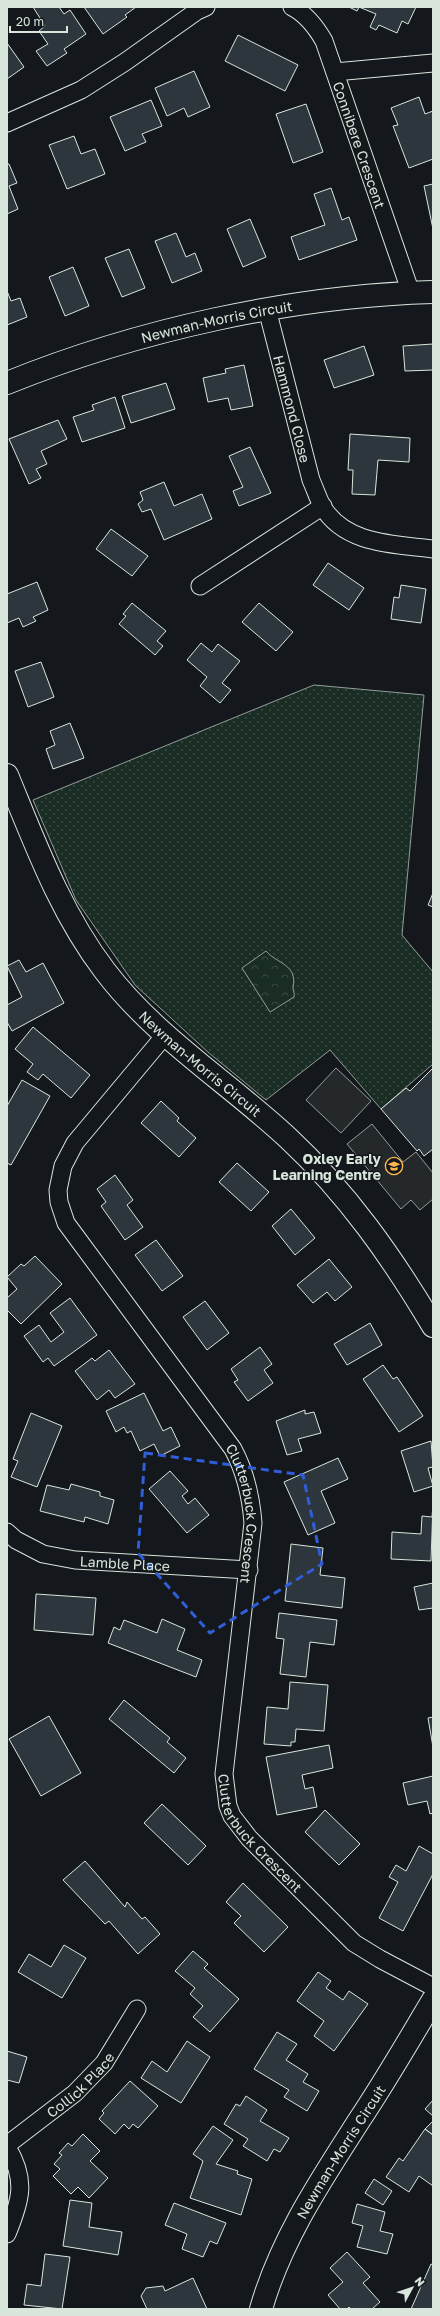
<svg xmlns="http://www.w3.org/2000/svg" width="440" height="2316" viewBox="0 0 440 2316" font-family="'Golos Text',sans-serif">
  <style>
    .grass { fill: url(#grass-dots); stroke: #939e99 }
    .park { fill: url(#park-crowns); stroke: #939e99 }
    .parking { fill: #24282b; stroke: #939e99 }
    .building { fill: #2c363c; stroke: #d8e6dc }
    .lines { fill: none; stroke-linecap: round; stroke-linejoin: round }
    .minor-casing { stroke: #d8e6dc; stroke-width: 19 }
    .tertiary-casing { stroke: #d8e6dc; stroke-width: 24 }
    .minor { stroke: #14181c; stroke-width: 17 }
    .tertiary { stroke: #14181c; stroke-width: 22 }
    .marked { fill: none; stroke: #305dd8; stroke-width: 3; stroke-dasharray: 8 5; stroke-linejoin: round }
    .labels { text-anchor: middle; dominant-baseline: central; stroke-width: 3; stroke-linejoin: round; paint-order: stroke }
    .street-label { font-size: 14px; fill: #d8e6dc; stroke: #14181c }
    .poi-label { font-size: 14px; font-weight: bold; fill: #d8e6dc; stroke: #14181c; text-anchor: end }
  </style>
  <defs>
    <pattern id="grass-dots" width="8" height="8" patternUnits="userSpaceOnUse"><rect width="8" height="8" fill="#1a2d24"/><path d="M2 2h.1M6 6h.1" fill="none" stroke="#3b4b43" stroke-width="1.8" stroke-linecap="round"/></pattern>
    <pattern id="park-crowns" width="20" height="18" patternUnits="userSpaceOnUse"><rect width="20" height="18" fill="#1a2d24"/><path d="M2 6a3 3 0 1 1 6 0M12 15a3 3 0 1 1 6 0" fill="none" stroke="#3b4b43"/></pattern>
  </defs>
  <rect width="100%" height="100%" fill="#14181c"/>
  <!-- grass -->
  <path class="grass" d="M314,685L424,695L402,935L433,972V1064L381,1109L330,1050L266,1100L209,1053L135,985L76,900L33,800Z"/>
  <!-- park -->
  <path class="park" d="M266,951C277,964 298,964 293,988C293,991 295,993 294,997L270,1012L242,968Z"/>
  <!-- parking -->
  <path class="parking" d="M336,1068L371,1101L341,1133L306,1100Z
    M372,1124L403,1162L416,1152L433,1173V1199L420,1210L411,1200L401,1209L347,1144Z"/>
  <!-- building -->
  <path class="building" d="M33,7H59L64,14L70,10L86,34L64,49L67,53L47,66L36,51L48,44L39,31L45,26Z
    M84,7H136L125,15L127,17L103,34Z
    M349,7H416L408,24L402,21L397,33L379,25L376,30L370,27L376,14L359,7L357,11Z
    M238,35L298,65L285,91L225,61Z
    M7,43L24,67L7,79Z
    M194,71L210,107L188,117L184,108L167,116L155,88Z
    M419,97L425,114L433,111V159L409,168L393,126L398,125L391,108Z
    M151,100L162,126L142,134L146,142L125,151L110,117Z
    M306,104L323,152L293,163L276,114Z
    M74,136L81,154L95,149L105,174L67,189L49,145Z
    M7,164H9L17,183L9,186L18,209L7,214Z
    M433,184V229L424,186Z
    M331,188L342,220L349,217L357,240L299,260L291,237L325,225L314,194Z
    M250,219L266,257L243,267L227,229Z
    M176,233L186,257L195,253L202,271L172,283L155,241Z
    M129,249L145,288L122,297L105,258Z
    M73,267L89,306L65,316L49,277Z
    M7,291L11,301L20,298L27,317L7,325Z
    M433,344V370L405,371L403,346Z
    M364,346L374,375L334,388L324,360Z
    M244,365L253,406L231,410L228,398L208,402L203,378L226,373L225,369Z
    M166,383L175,409L131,423L122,396Z
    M115,397L125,428L82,442L73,417L94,410L92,405Z
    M58,420L67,439L41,451L47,464L36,469L41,478L29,484L9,439Z
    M350,434L410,438L409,462L378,460L375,495L352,494L353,470H348Z
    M250,447L271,493L239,506L233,491L243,487L229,456Z
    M164,482L174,506L202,494L212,519L164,540L151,509L142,512L138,504L143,500L140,492Z
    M111,529L148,556L132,576L96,549Z
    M328,563L364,588L349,610L313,585Z
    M37,582L48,610L33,617L36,621L23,627L19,618L7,623V594Z
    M401,585L426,589L421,623L391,619L394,597L399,598Z
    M132,603L166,631L157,641L163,646L155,655L119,624L126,616L123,614Z
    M259,603L293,632L276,651L242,622Z
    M201,643L212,652L218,644L240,661L222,683L231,690L220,703L200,686L207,677L187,660Z
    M41,662L54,697L28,707L15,671Z
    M70,723L84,758L53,769L46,749L55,745L50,731Z
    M433,893V907L428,905Z
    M19,960L26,972L43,963L64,1003L12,1031L7,1022V1005L22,997L7,966Z
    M33,1027L90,1075L71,1098L43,1074L38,1080L27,1072L33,1064L15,1049Z
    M433,1068V1149L424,1156L419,1149L417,1151L381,1109L406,1088L410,1091Z
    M22,1080L50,1096L11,1165L7,1163V1106Z
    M161,1101L179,1118L177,1121L196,1138L179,1157L141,1123Z
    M237,1163L269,1192L251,1211L219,1182Z
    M115,1175L133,1200L127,1205L143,1227L125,1240L101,1206L106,1202L97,1189Z
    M291,1209L315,1238L295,1255L272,1226Z
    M156,1240L183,1276L162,1291L135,1255Z
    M35,1256L62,1284L21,1324L7,1310V1298L17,1289L7,1277L21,1264L24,1266Z
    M329,1259L352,1287L335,1301L327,1292L313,1303L297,1285Z
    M70,1298L97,1335L54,1366L48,1358L43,1362L24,1336L39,1325L51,1342L64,1332L50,1313Z
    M205,1301L229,1333L207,1350L183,1317Z
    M370,1323L382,1345L347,1365L334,1344Z
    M260,1347L272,1364L264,1370L273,1383L248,1401L234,1382L238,1380L231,1369Z
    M109,1350L135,1384L115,1398L109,1390L97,1400L75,1371L92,1358L95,1361Z
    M383,1365L393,1379L397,1377L423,1416L399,1432L363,1379Z
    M144,1393L163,1431L171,1427L180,1446L160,1456L154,1444L140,1451L131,1431L127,1433L124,1427L116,1432L106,1411Z
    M305,1410V1414L314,1412L321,1433L298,1439L302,1451L287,1455L276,1421Z
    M31,1413L62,1426L37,1487L11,1477L18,1461L13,1459Z
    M431,1441L433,1467L428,1468L433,1486L414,1492L401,1451Z
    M338,1458L348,1479L321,1491L335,1523L308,1535L284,1482Z
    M170,1471L188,1491L182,1496L188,1504L195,1498L209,1515L187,1533L149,1489Z
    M71,1484L100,1492V1496L114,1500L108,1524L85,1517L84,1522L40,1511L47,1485L69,1490Z
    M433,1504L431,1561L391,1559L392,1532L421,1534L422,1516L432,1517Z
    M291,1544L323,1548L320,1575L345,1578L342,1608L285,1601Z
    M433,1583V1608L419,1610L414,1587Z
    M36,1594L96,1598L93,1635L34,1630Z
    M279,1613L337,1620L334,1645L310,1642L306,1677L280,1674L284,1639L276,1638Z
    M162,1619L185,1629L177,1650L202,1660L196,1677L108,1643L114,1627L120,1630L124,1620L157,1633Z
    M290,1682L328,1685L324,1731L296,1729L295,1742H291V1746L264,1744L267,1707L288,1709Z
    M124,1700L170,1738L167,1742L186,1758L174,1773L109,1719Z
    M49,1716L81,1773L41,1796L9,1739Z
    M433,1717V1747L428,1718Z
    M329,1745L333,1768L302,1775L305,1789L313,1787L317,1807L277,1815L266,1757Z
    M433,1776V1813L430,1814L427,1801L408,1805L403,1783Z
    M162,1804L206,1846L188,1865L144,1823Z
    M325,1810L360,1844L339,1865L305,1832Z
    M419,1846L433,1854V1874L403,1931L379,1918L398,1882L389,1877L396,1865L406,1871Z
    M85,1861L125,1907L127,1902L142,1919L145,1917L160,1934L138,1954L109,1921L105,1924L63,1880Z
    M243,1883L288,1927L264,1952L234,1923L241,1916L226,1902Z
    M64,1945L86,1958L62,1998L18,1972L29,1954L51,1967Z
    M193,1951L208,1964L204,1968L239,1999L210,2032L193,2017L203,2006L190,1994L195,1988L175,1971Z
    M318,1972L331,1981L326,1988L343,2000L349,1991L368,2004L334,2051L314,2036L324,2021L297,2001Z
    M277,2032L297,2044L286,2060L308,2074L303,2082L319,2091L307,2111L284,2097L289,2090L254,2069Z
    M187,2041L210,2057L181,2103L141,2078L152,2061L167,2072Z
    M7,2051L27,2057L19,2083L7,2080Z
    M130,2081L158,2106L138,2128L133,2124L129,2129L124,2124L115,2134L99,2119L104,2113L102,2111Z
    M246,2096L267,2110L260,2121L289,2138L280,2152L274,2149L267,2161L243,2146L248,2139L224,2124L236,2104L240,2106Z
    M433,2100V2116L425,2109Z
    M433,2121V2135L425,2129Z
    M213,2126L233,2140L216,2164L238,2171L237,2174L252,2179L241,2215L190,2198L203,2161L193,2154Z
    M425,2129L433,2135V2186L419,2176L409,2192L386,2177L399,2158L403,2161Z
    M83,2134L100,2151L90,2161L108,2178L89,2198L78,2187L71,2194L53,2176L60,2169L54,2164L62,2155L59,2153L68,2143L72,2146Z
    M374,2179L392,2191L383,2205L365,2193Z
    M70,2200L92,2203L89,2227L122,2232L118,2255L63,2246Z
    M174,2203L226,2223L217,2244L210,2241L203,2257L182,2249L187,2234L165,2225Z
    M357,2204L385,2212L380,2231L393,2234L387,2254L357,2247L363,2226L352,2223Z
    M347,2252L370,2277L363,2283L380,2302L372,2309H351L349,2307L347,2309H340L328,2295L343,2282L330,2268Z
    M45,2254L70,2257L62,2309L24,2305L27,2284L41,2286Z
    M431,2264L433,2265V2309H411Z
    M193,2278L207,2309H147L141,2296L146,2288L163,2286L165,2291Z"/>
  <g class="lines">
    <defs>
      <g id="minor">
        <path id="s1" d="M292,7C306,14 316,27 324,41L411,293"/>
        <path d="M335,72L433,63"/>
        <path d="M7,123L81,90L125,62L197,11L206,7"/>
        <path id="s2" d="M267,309L311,480C315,489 318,498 322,506C345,545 394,544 433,549"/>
        <path d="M200,586L323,506"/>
        <path id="s3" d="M166,1034L75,1143L63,1166L58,1190L59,1202L66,1223L233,1449C246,1473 251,1497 253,1523L224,1774L228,1806L232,1816L249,1838L354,1943L380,1959L433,1987"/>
        <path id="s4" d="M7,1532L16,1540L43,1554L75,1560L249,1570"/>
        <path id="s5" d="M7,2145L75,2093L104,2063L137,2009"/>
        <path d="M7,2147C27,2180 21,2200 7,2234"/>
      </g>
      <g id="tertiary">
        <path id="s6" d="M7,383C138,330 291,296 433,292"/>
        <path id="s7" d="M7,775C35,843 60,912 105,971C155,1037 228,1082 288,1138C347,1193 392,1257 433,1326"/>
        <path id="s8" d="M261,2309C281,2239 321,2180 360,2119C386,2080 409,2040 433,2000"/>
      </g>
    </defs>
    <!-- minor casing -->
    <use href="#minor" class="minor-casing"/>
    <!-- tertiary casing -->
    <use href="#tertiary" class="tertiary-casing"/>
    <!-- minor -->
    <use href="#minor" class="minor"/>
    <!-- tertiary -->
    <use href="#tertiary" class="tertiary"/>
  </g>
  <!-- marked area -->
  <path class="marked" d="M145,1453L303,1475L322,1564L210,1633L138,1553Z"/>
  <!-- icons -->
  <defs>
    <symbol id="school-ring" viewBox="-11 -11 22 22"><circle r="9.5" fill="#14181c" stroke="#ffb74d" stroke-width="1.5"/><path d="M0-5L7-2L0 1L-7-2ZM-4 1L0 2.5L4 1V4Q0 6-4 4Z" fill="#ffb74d"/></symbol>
  </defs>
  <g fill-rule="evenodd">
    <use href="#school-ring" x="384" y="1156" width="20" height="20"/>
  </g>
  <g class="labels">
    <!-- street labels -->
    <g class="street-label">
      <text stroke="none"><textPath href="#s1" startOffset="157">Connibere Crescent</textPath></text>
      <text stroke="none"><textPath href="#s6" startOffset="219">Newman-Morris Circuit</textPath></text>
      <text stroke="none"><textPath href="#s2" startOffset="103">Hammond Close</textPath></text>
      <text stroke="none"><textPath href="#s7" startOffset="353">Newman-Morris Circuit</textPath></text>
      <text stroke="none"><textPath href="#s3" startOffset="574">Clutterbuck Crescent</textPath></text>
      <text stroke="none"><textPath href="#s4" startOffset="125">Lamble Place</textPath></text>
      <text stroke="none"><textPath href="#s3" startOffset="909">Clutterbuck Crescent</textPath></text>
      <text stroke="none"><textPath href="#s5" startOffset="95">Collick Place</textPath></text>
      <text stroke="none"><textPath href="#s8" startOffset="177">Newman-Morris Circuit</textPath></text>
    </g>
    <!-- poi labels -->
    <g class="poi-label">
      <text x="381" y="1158">Oxley Early<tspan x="381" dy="16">Learning Centre</tspan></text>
    </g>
  </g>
  <!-- border -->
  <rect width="440" height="2316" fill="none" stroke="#d8e6dc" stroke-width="16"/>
  <!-- north arrow -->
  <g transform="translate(412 2288) rotate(50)" stroke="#14181c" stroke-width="3" paint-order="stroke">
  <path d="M0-3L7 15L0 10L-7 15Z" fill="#d8e6dc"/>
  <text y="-6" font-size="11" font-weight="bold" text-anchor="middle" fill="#d8e6dc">N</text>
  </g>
  <!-- scale -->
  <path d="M10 26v6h57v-6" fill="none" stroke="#d8e6dc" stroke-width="2"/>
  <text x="16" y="26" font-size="12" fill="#d8e6dc" stroke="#14181c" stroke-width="3" paint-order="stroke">20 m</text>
</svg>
